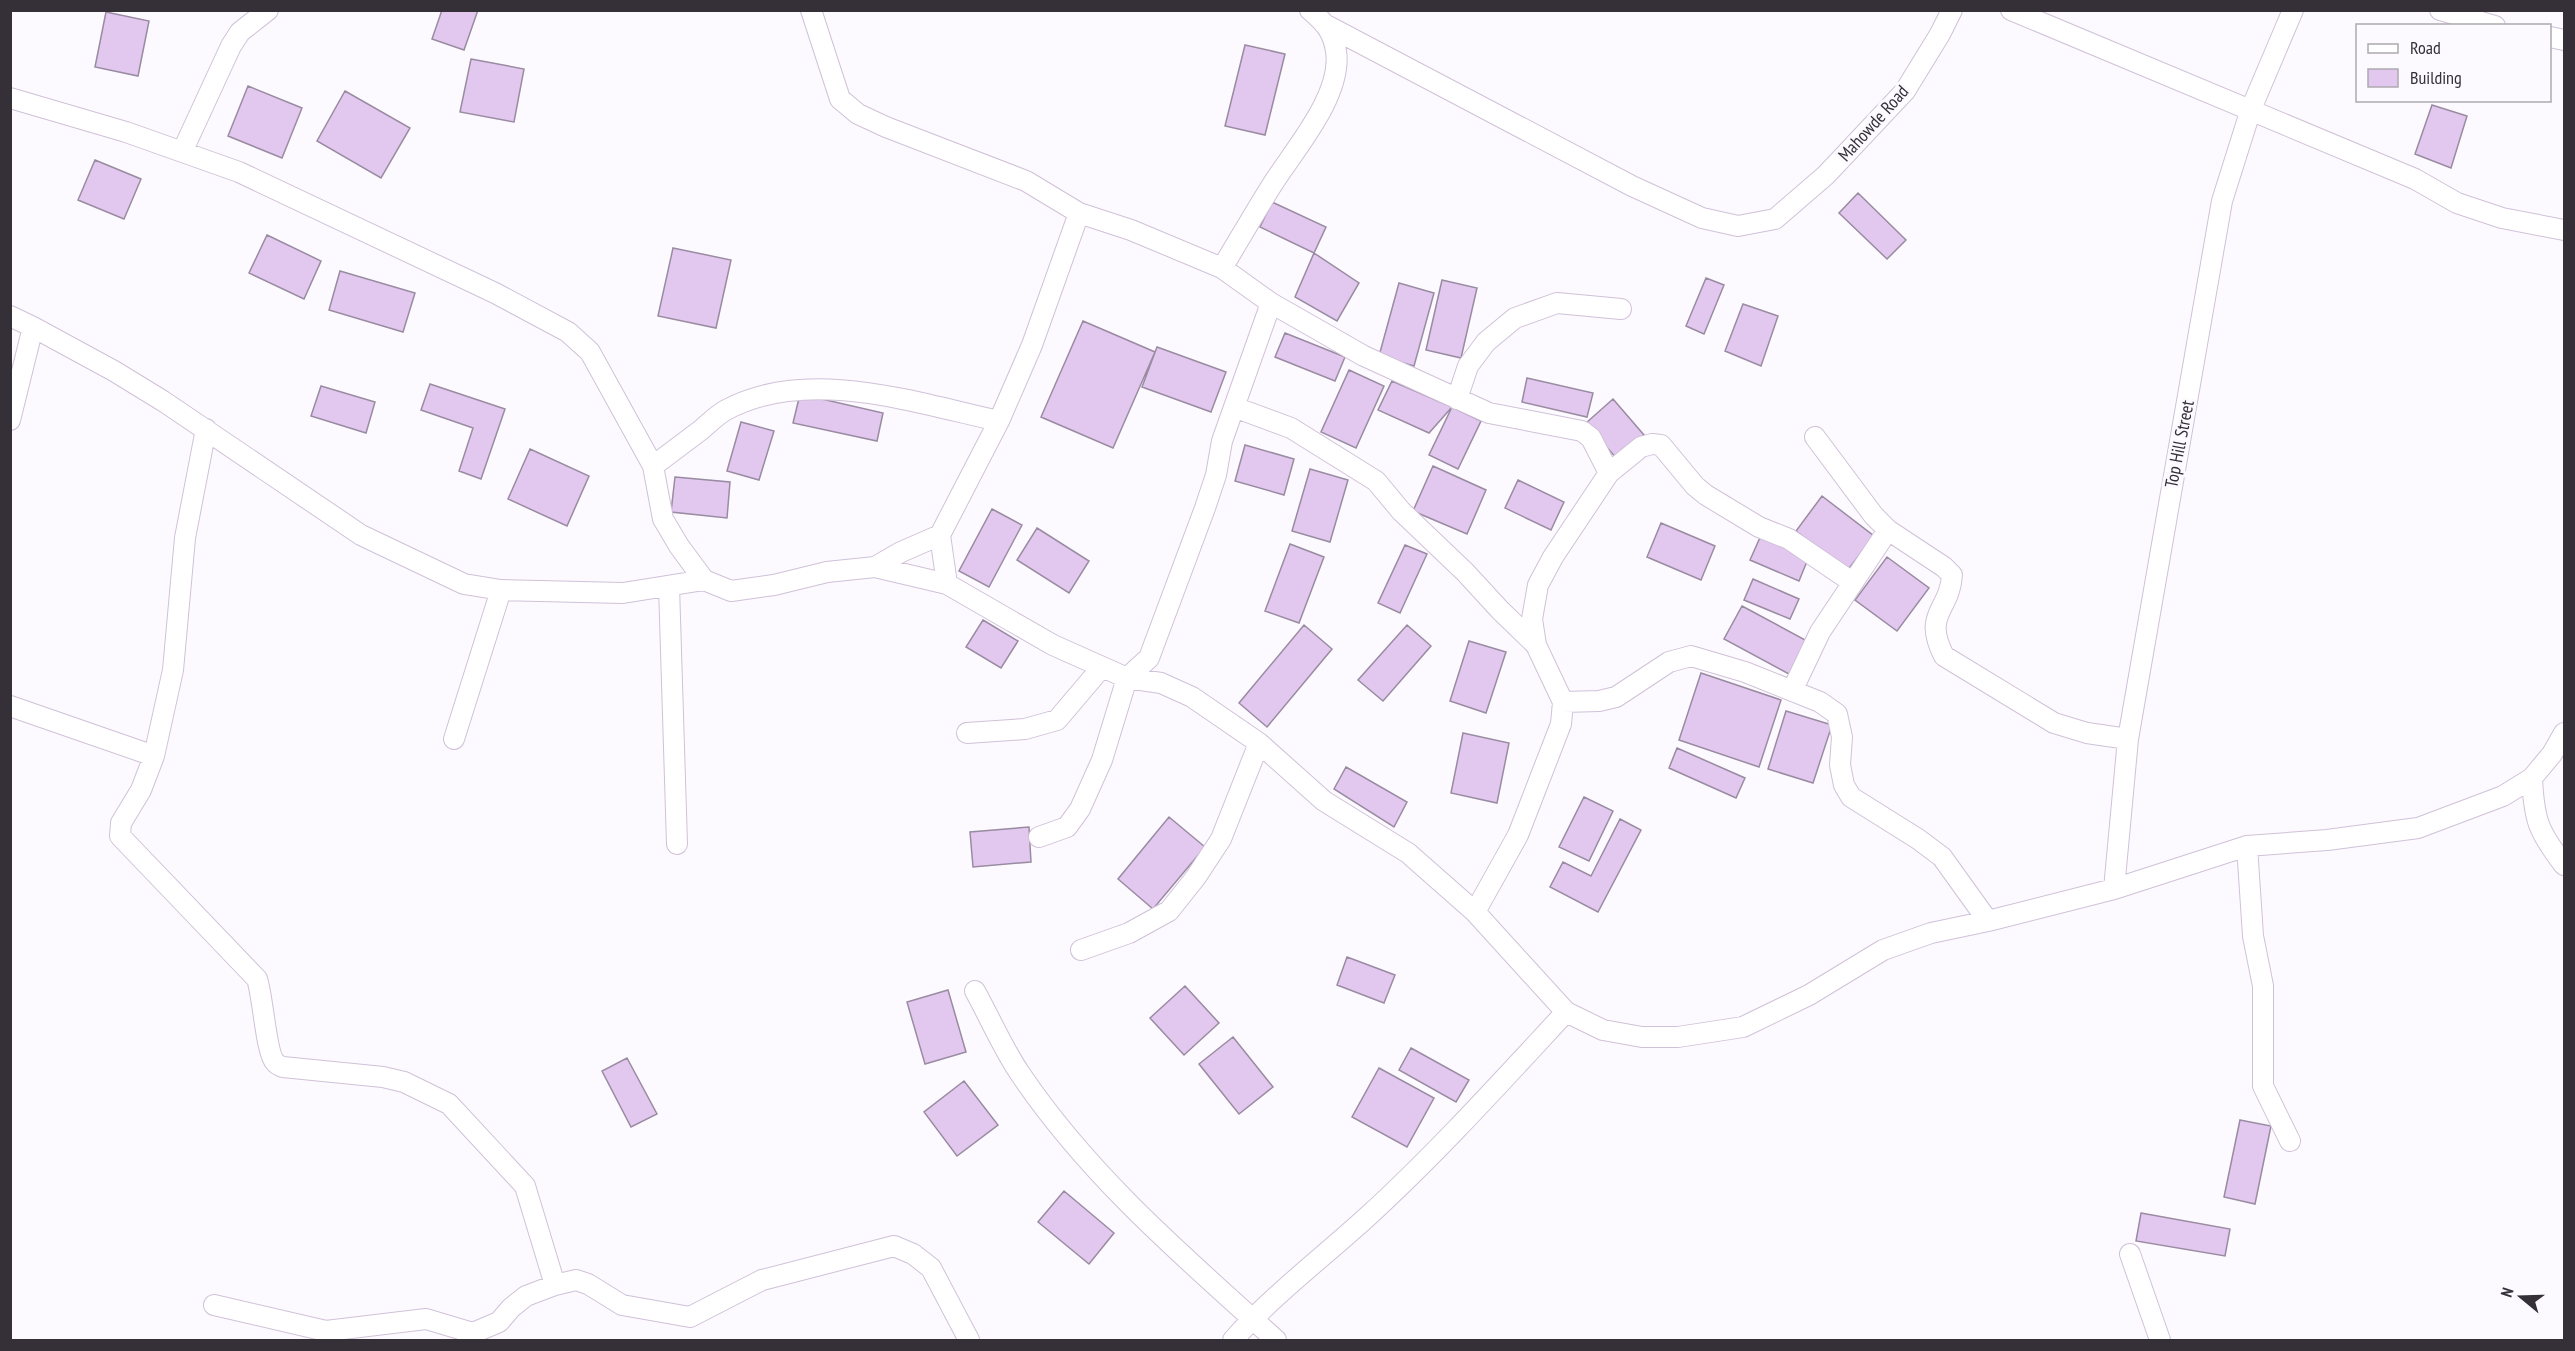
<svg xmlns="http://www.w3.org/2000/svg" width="2575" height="1351" viewBox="0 0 2575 1351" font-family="'PT Sans Narrow',sans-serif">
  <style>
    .building { fill: #e2c8ef; stroke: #998ba1; stroke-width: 1.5 }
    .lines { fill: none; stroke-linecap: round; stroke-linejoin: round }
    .street-casing { stroke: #d0c1d8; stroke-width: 22 }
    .street { stroke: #fff; stroke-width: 20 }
    .labels { text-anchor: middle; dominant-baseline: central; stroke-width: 6; stroke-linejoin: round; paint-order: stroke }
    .street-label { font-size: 18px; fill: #352f38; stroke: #fdfaff }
  </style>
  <rect width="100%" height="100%" fill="#fdfaff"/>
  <!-- building -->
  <path class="building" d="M442,10H478L464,50L432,39Z
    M106,12L149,21L138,76L95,67Z
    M1245,45L1285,54L1265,135L1225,126Z
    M471,59L524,69L514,122L460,112Z
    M248,86L302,108L282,158L228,136Z
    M345,91L410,128L381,178L317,141Z
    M2432,105L2467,116L2451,168L2415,154Z
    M95,160L141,179L124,219L78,200Z
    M1858,193L1906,240L1887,259L1839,213Z
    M1272,202L1326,227L1314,253L1260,227Z
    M267,235L321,261L304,299L249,273Z
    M673,248L731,260L716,328L658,316Z
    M1314,253L1359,283L1337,321L1295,297Z
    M340,271L415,293L403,332L329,310Z
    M1706,278L1724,285L1704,334L1686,326Z
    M1442,280L1477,288L1461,358L1426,350Z
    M1399,283L1434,293L1414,366L1379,356Z
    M1743,304L1778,316L1761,366L1725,351Z
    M1083,321L1155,352L1113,448L1041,417Z
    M1285,333L1345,357L1335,381L1275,357Z
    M1157,347L1226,372L1211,412L1142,387Z
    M1349,370L1384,386L1356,448L1321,432Z
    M1527,378L1593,393L1587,417L1522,402Z
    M1392,381L1452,407L1429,433L1378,410Z
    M430,384L505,409L481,479L459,471L473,428L421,410Z
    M321,386L375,402L366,433L311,416Z
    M800,394L883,413L877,441L793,423Z
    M1613,399L1644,435L1617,459L1586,423Z
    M1452,407L1481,421L1458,469L1429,455Z
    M741,422L774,431L759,480L727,471Z
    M1245,445L1294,459L1284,495L1235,481Z
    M530,449L589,476L567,526L508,499Z
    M1433,466L1486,490L1467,534L1413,511Z
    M1310,469L1348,480L1330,542L1292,531Z
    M675,477L730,482L727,518L671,512Z
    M1518,480L1564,502L1551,530L1505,508Z
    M1822,496L1874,536L1847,571L1796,531Z
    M992,509L1022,525L989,587L959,571Z
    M1661,523L1715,546L1701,580L1647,557Z
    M1037,528L1089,561L1069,593L1017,560Z
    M1762,533L1810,554L1799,581L1750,560Z
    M1290,544L1324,557L1299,623L1265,611Z
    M1405,545L1427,554L1400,613L1378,603Z
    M1887,557L1929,588L1897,631L1855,600Z
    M1753,579L1799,599L1790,619L1744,600Z
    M1742,606L1807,641L1789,674L1724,639Z
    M983,620L1018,641L1001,668L966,647Z
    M1304,625L1332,649L1267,727L1239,703Z
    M1407,625L1431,646L1383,701L1358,680Z
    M1469,641L1506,652L1486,713L1450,701Z
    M1701,673L1781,700L1759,767L1679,740Z
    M1786,711L1832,725L1813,783L1768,769Z
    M1463,733L1509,743L1497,803L1451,793Z
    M1677,748L1745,778L1736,798L1669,768Z
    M1346,767L1407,802L1394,827L1334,789Z
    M1584,797L1613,811L1589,861L1559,847Z
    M1169,817L1205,847L1153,909L1118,879Z
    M1620,819L1641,830L1598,912L1550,887L1563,862L1591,876Z
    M1029,827L1031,862L973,867L970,832Z
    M1347,957L1395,975L1384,1003L1337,985Z
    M1185,986L1219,1023L1184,1055L1150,1018Z
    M948,990L966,1052L925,1064L907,1002Z
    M1233,1037L1273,1087L1239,1114L1199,1064Z
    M1411,1048L1469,1080L1456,1102L1399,1070Z
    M627,1058L657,1114L631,1127L602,1071Z
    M1379,1068L1434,1098L1407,1147L1352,1117Z
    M964,1081L998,1125L957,1156L924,1112Z
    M2240,1120L2271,1126L2255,1204L2224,1197Z
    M1064,1191L1114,1233L1089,1264L1038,1222Z
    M2141,1213L2230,1229L2225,1256L2136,1241Z"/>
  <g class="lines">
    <defs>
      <path id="street" d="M811,10L840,99L858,114L886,127L1026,181L1079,213L1032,345L999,421L940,535L947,584
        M2011,10L2415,179L2457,203L2502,218L2564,230
        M2440,10L2495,26
        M1328,26L1632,186L1702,218L1738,226L1775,219L1826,175L1905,91L1940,34L1952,10
        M2550,37L2564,40
        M10,98L126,132L239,172L495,293L568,332L590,352L653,466L663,519L679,546L704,580L731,591L774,585L827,572L875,567L947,584L1053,645L1127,678L1161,683L1192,697L1259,743L1324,801L1408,853L1475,912
        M183,150L231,46L240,32L268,10
        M1222,268C1239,240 1255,212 1272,185C1294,150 1343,95 1336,51C1333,31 1325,23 1310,10
        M1271,303L1364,356L1489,413L1582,431L1591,438L1609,473L1553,557L1538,585L1532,619L1536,645L1563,702L1561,724L1518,835L1475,912L1566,1012L1603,1030L1642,1037H1678L1743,1027L1809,995L1883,950L1931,933L1988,921L2114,889L2247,846L2327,840L2418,828L2503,796L2532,778L2552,754L2564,733
        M10,316L33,327L10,420
        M33,327L114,371L163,401L361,535L464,584L501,590L623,593L704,580
        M1457,399L1468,366L1486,342L1515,318L1557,303L1621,309
        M1234,407L1291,428L1376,481L1401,511L1465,572L1500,610L1536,645
        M206,429L185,538L173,670L154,756L141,790L121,823L120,836L257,979C263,996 266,1053 275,1062C277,1065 280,1066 283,1067L383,1077L404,1082L449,1104L525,1186L555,1285
        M1815,437L1874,516L1888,530L1944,567L1952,575C1950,611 1922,613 1944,656L2054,723L2087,733L2128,739
        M653,466C669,454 685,442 701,430C709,423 717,415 726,410C807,366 916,403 999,421
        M1609,473L1641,447L1652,444L1661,445L1695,486L1706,495L1759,527L1789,539L1852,582
        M875,567L901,552L940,535
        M669,586L677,844
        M1792,691L1820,632L1888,530
        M1563,702L1599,701L1616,697L1669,662L1691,656L1745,672L1820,702L1837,714L1842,737L1840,765L1844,785L1851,797L1918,839L1942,857L1988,921
        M10,706L154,756
        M967,733L1025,729L1057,720L1102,667
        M454,739L501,590
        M2532,778C2534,820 2538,831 2564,865
        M1039,837L1067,827L1080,809L1102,760L1127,678L1149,658L1205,508L1216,475L1222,441L1271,303L1222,268L1131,230L1079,213
        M2247,846L2253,936L2263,986V1086L2290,1141
        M2114,889L2128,739L2222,201L2251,109L2293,10
        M1081,950L1129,933L1169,911L1196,877L1221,839L1259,743
        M975,991C990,1018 1003,1049 1021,1075C1090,1177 1185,1258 1276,1340
        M2130,1254L2160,1340
        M214,1305L326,1331L426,1319L473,1333L499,1322L511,1308L526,1296L555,1285L576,1280L588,1284L622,1305L690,1317L762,1280L894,1246L913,1254L931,1268L969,1340
        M1233,1340C1273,1295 1322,1258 1367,1217C1437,1153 1501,1082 1566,1012"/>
    </defs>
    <!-- street casing -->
    <use href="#street" class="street-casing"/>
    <!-- street -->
    <use href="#street" class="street"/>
  </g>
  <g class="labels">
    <!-- street labels -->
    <g class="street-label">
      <text transform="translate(1873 123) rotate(-48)">Mahowde Road</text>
      <text transform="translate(2179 444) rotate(-79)">Top Hill Street</text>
    </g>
  </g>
  <!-- border -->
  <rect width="2575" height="1351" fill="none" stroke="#352f38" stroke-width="24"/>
  <!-- legend -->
  <rect x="2356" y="24" width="195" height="78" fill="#fdfaff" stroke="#ada9af" stroke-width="1.5"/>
  <rect x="2368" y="44" width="30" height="9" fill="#ffffff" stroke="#ada9af" stroke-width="1.5"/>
  <text x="2410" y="54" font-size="18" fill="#352f38">Road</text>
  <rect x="2368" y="69" width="30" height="18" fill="#e2c8ef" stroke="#ada9af" stroke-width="1.5"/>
  <text x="2410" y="84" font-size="18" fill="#352f38">Building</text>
  <!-- north arrow -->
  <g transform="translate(2521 1297) rotate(289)" stroke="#fdfaff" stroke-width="4.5" paint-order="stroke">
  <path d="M0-4.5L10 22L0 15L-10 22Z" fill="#352f38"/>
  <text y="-9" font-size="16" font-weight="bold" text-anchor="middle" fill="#352f38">N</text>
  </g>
</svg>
